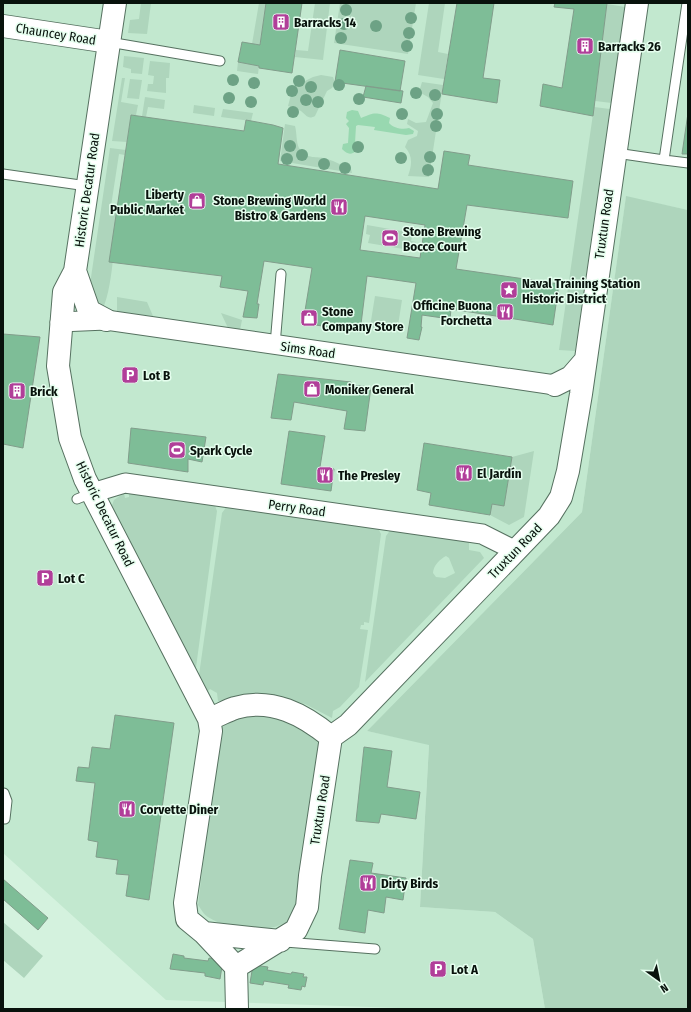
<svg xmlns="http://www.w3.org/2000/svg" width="691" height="1012" viewBox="0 0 691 1012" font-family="'Fira Sans Condensed',sans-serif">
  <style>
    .built { fill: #c2e8cf }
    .green { fill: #aed5bc; fill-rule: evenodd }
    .water { fill: #98d8b0 }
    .building { fill: #7ebd97; stroke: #819d8b; fill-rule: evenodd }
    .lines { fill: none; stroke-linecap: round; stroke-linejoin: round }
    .lane-casing { stroke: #567160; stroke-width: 11 }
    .street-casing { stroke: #567160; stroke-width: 21 }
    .secondary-casing { stroke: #567160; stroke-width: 24 }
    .lane { stroke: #fff; stroke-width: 9 }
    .street { stroke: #fff; stroke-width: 19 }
    .secondary { stroke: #fff; stroke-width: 22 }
    .tree { fill: #6da285 }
    .labels { text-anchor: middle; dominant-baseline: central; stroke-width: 3; stroke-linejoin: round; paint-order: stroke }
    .poi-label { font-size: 13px; font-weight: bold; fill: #08120c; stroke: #e5feee; text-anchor: start }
    .street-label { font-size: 13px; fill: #08120c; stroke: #e5feee }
  </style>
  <rect width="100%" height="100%" fill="#d4f2de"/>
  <!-- built -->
  <path class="built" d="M3,3H688V210L626,197L582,512L367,731L429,744L420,907L495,912L533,939L545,1009H427L166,1000L3,853Z"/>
  <!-- green -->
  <path class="green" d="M141,3H151L147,34L128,33L130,20L139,19Z
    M259,3H266L260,45L252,44Z
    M315,3H330L323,60L295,57L296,50L308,51Z
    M340,3H416L408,54L334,43Z
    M429,3H445L438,52L448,54L444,79L418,75Z
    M607,4L625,7L612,103L595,101Z
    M124,56L144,58L142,74L131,73V69L123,67Z
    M150,61L170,63L169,78H166V93L147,91L148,84H153L154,76L148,75Z
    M238,62L259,66L258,74L237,71Z
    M321,75L333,77L335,83L332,88L327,91L315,116C308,120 306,115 301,111C297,109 292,108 288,106L293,87L313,77Z
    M122,78H125L121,102L138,105L136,115H131L127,142L112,141Z
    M130,79L142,80L139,99L127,98Z
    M422,82L443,85L429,177L408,176C412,165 413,156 405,147L408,140L417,136L418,131L407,124L408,119L416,123L426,122L433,103L428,97L419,92Z
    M145,97L165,100L164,109L148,107L146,117L142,116Z
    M194,105L215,108L214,116L193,113Z
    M594,107L610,109L575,351L559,350Z
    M223,109L253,113L251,121L221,117Z
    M285,124L295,126C297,133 296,142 299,148C308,161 316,155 327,159C335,161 343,166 351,169L352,173L280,161Z
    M110,148L126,150L125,155L119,154L111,206L117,207C114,237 114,284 102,311L89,291Z
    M626,196L688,210V1009H545L533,939L495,912L420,907L429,745L367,731L582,512Z
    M367,225L413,233L411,241L416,242L415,251L368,243L370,235L366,234Z
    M375,296L402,300L397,332L370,327Z
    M117,297L147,302L153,316L117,312Z
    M221,313L242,320L240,330L228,328Z
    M534,451L524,517L509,525L490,515L492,504L504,505L512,457Z
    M124,493L125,498L129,497V494L136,493L214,503L217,511L195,675L111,508L114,500Z
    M227,506L378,528L381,534L369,623L364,622V625H361L360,629L368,630L359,687L340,707L333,711L332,718L305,704L271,695L218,701L217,693L210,689L208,691L199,675L222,513Z
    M391,529L469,541V550L480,552L484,558L365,682L386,536ZM446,556L449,558L455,573L445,578L436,577L433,573C433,566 440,559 446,556Z
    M251,715C286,714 292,721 319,740L294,916C274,936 231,932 208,917C204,915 201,909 198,905L220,724Z
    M3,922L43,956L24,978L3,960Z"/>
  <!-- water -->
  <path class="water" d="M352,110L358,111L361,118C373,113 376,111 390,118L389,123C393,128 403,130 409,128L414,131L413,134L406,135L374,130L375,127L358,125L356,126L355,143L358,150C351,155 348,155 342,149L343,144L348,143L349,128L346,124L349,121L346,118L347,112Z"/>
  <!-- building -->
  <path class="building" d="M266,3H302L292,73L259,68V66L238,62L242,42L260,45Z
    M457,3H494L483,78L500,80L497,103L442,94Z
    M555,3H607L593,116L540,106L543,84L562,88L574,9L554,7Z
    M340,50L405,61L400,91L335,82Z
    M366,86L403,91L401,103L363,97Z
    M688,113V154H682Z
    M131,115L244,131L246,120L273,125L283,128L278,164L438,189L444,151L470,155L468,165L573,181L568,218L467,205L456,269L559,284L553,325L451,309L450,319L422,315L421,327H422L419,340L407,338L416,283L367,276L360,332L303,323L312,268L264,261L257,304H259L257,318L243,317L248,291L220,287L222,276L109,262ZM365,216L425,225L420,258L360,250Z
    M3,334L40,337L23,448L3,444Z
    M278,374L351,382V385L371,387L365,431L344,429L347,411L294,402L291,420L271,418Z
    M131,428L206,437L202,462L188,459V472L128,463Z
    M289,431L325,436L320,467L334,469L331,491L281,484Z
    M424,443L512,457L504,506L492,504L490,515L429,505L431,493L417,490Z
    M115,715L174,723L149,900L126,896L129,875L116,874L118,860L96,857L98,842L88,840L95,783L76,781L78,767L89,768L92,747L110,749Z
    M364,747L392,751L387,787L420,792L416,819L381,814L379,823L356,821Z
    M350,860L373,863L371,873L406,878L403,900L386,897L384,913L368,910L365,933L339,929Z
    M3,879L48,918L38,930L3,899Z
    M173,954L184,956V958L208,961L209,958L223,960L220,979L205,976V973L170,969Z
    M253,965L268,967L267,970L291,974L292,972L304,974L303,977H307L305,987L302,986L301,990L288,988L289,985L264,981L263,985L250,983Z"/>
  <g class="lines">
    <defs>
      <path id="lane" d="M687,3L664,160L688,163
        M109,42L220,61
        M616,153L664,160
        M3,174L87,186
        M275,345L281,274
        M77,499L92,493
        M4,793L7,801L5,819
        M285,942L375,949"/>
      <path id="street" d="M60,322L106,320L555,385
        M92,493L125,483L482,534L516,551"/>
      <path id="secondary" d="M115,3L75,271L64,292L58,366L70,438L85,479L209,719L211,731L185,903L187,919L204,933L236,967
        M3,26L109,42
        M75,271L89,311L106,320
        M555,385L571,377L584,362
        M209,719C218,716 226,711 235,708C272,697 304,715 331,737
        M204,933L280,941
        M236,967L296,930L307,907L310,876L331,737L348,725L549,516L561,497L568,471L581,394L637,3
        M236,967L237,1009"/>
    </defs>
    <!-- lane casing -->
    <use href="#lane" class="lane-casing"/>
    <!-- street casing -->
    <use href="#street" class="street-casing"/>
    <!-- secondary casing -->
    <use href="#secondary" class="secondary-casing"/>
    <!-- lane -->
    <use href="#lane" class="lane"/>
    <!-- street -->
    <use href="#street" class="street"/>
    <!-- secondary -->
    <use href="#secondary" class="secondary"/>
  </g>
  <!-- trees -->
  <g class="tree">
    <circle cx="346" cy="10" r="6"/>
    <circle cx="411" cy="18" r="6"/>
    <circle cx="344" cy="24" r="6"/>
    <circle cx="376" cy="26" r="6"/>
    <circle cx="409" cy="33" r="6"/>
    <circle cx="341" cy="38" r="6"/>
    <circle cx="407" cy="46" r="6"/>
    <circle cx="233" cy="80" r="6"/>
    <circle cx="299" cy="81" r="6"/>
    <circle cx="254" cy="83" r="6"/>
    <circle cx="339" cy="85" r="6"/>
    <circle cx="311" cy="87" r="6"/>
    <circle cx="292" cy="91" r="6"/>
    <circle cx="416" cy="93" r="6"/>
    <circle cx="435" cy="95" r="6"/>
    <circle cx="229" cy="98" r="6"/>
    <circle cx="359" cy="99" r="6"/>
    <circle cx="306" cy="100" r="6"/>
    <circle cx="251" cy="102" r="6"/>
    <circle cx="318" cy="102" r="6"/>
    <circle cx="293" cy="112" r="6"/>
    <circle cx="402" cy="114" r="6"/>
    <circle cx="437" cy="114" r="6"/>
    <circle cx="436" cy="126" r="6"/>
    <circle cx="290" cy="146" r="6"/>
    <circle cx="358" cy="147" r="6"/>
    <circle cx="302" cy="155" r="6"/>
    <circle cx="430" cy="157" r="6"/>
    <circle cx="401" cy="158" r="6"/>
    <circle cx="287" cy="159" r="6"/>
    <circle cx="324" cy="164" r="6"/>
    <circle cx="345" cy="168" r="6"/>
    <circle cx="428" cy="170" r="6"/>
  </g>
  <!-- icons -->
  <defs>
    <symbol id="building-square" viewBox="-11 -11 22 22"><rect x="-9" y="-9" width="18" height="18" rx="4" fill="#b13e99" stroke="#e5feee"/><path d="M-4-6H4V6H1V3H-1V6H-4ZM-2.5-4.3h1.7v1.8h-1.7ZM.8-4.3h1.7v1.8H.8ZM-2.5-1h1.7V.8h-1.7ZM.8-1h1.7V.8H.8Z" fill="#fff"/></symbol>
    <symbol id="shop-square" viewBox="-11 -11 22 22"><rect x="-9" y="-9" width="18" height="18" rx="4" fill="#b13e99" stroke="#e5feee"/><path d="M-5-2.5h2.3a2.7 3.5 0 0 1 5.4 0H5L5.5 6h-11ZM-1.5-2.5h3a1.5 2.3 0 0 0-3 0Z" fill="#fff"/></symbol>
    <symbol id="restaurant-square" viewBox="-11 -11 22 22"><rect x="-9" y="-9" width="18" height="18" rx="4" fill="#b13e99" stroke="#e5feee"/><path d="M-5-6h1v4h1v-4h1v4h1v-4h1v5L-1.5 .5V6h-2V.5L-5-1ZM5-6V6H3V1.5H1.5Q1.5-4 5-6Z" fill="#fff"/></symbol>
    <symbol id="stadium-square" viewBox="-11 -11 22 22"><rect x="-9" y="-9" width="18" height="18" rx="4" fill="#b13e99" stroke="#e5feee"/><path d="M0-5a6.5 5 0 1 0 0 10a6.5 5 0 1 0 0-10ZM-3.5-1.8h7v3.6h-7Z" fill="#fff"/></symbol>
    <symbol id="sight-square" viewBox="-11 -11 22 22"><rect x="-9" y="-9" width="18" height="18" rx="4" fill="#b13e99" stroke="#e5feee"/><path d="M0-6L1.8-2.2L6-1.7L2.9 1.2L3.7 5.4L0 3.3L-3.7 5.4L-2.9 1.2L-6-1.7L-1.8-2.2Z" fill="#fff"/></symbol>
    <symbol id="parking-square" viewBox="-11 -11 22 22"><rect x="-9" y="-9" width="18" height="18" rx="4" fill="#b13e99" stroke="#e5feee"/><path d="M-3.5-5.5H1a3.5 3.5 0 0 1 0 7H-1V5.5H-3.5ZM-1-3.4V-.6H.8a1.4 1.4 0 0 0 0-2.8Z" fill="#fff"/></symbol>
  </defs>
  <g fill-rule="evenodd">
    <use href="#building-square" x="271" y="12" width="20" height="20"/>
    <use href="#building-square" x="575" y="36" width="20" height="20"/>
    <use href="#shop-square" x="187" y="191" width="20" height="20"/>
    <use href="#restaurant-square" x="329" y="197" width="20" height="20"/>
    <use href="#stadium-square" x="380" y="228" width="20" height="20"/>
    <use href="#sight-square" x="499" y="280" width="20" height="20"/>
    <use href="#restaurant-square" x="495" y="302" width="20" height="20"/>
    <use href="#shop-square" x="299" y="308" width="20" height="20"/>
    <use href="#parking-square" x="120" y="365" width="20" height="20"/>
    <use href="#shop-square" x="302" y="379" width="20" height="20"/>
    <use href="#building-square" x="7" y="381" width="20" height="20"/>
    <use href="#stadium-square" x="167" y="440" width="20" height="20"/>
    <use href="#restaurant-square" x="454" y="463" width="20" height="20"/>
    <use href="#restaurant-square" x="315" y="465" width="20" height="20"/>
    <use href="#parking-square" x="35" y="568" width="20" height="20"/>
    <use href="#restaurant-square" x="117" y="799" width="20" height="20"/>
    <use href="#restaurant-square" x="358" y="873" width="20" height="20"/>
    <use href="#parking-square" x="428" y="959" width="20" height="20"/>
  </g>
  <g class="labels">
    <!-- poi labels -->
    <g class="poi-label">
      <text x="294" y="22">Barracks 14</text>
      <text x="598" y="46">Barracks 26</text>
      <text x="184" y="194" text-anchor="end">Liberty<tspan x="184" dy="15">Public Market</tspan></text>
      <text x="326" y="200" text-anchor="end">Stone Brewing World<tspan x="326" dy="15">Bistro &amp; Gardens</tspan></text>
      <text x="403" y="231">Stone Brewing<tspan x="403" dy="15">Bocce Court</tspan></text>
      <text x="522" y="283">Naval Training Station<tspan x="522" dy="15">Historic District</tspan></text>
      <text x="492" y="305" text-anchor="end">Officine Buona<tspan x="492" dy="15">Forchetta</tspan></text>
      <text x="322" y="311">Stone<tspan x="322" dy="15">Company Store</tspan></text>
      <text x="143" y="375">Lot B</text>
      <text x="325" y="389">Moniker General</text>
      <text x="30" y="391">Brick</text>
      <text x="190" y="450">Spark Cycle</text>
      <text x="477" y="473">El Jardín</text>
      <text x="338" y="475">The Presley</text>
      <text x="58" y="578">Lot C</text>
      <text x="140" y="809">Corvette Diner</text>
      <text x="381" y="883">Dirty Birds</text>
      <text x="451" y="969">Lot A</text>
    </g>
    <!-- street labels -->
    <g class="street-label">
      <text transform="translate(56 34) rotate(9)">Chauncey Road</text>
      <text transform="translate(87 190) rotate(-82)">Historic Decatur Road</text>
      <text transform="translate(604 224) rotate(-82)">Truxtun Road</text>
      <text transform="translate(308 350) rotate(8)">Sims Road</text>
      <text transform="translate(297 508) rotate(8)">Perry Road</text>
      <text transform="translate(105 514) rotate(64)">Historic Decatur Road</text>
      <text transform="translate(515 551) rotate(-46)">Truxtun Road</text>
      <text transform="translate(320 810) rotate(-81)">Truxtun Road</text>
    </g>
  </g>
  <!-- border -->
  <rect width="691" height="1012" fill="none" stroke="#08120c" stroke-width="8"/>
  <!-- north arrow -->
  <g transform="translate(659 980) rotate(147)" stroke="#e5feee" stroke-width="3" paint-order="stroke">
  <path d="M0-3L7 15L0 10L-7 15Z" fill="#08120c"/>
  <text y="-6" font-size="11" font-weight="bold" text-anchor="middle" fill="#08120c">N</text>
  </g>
</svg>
